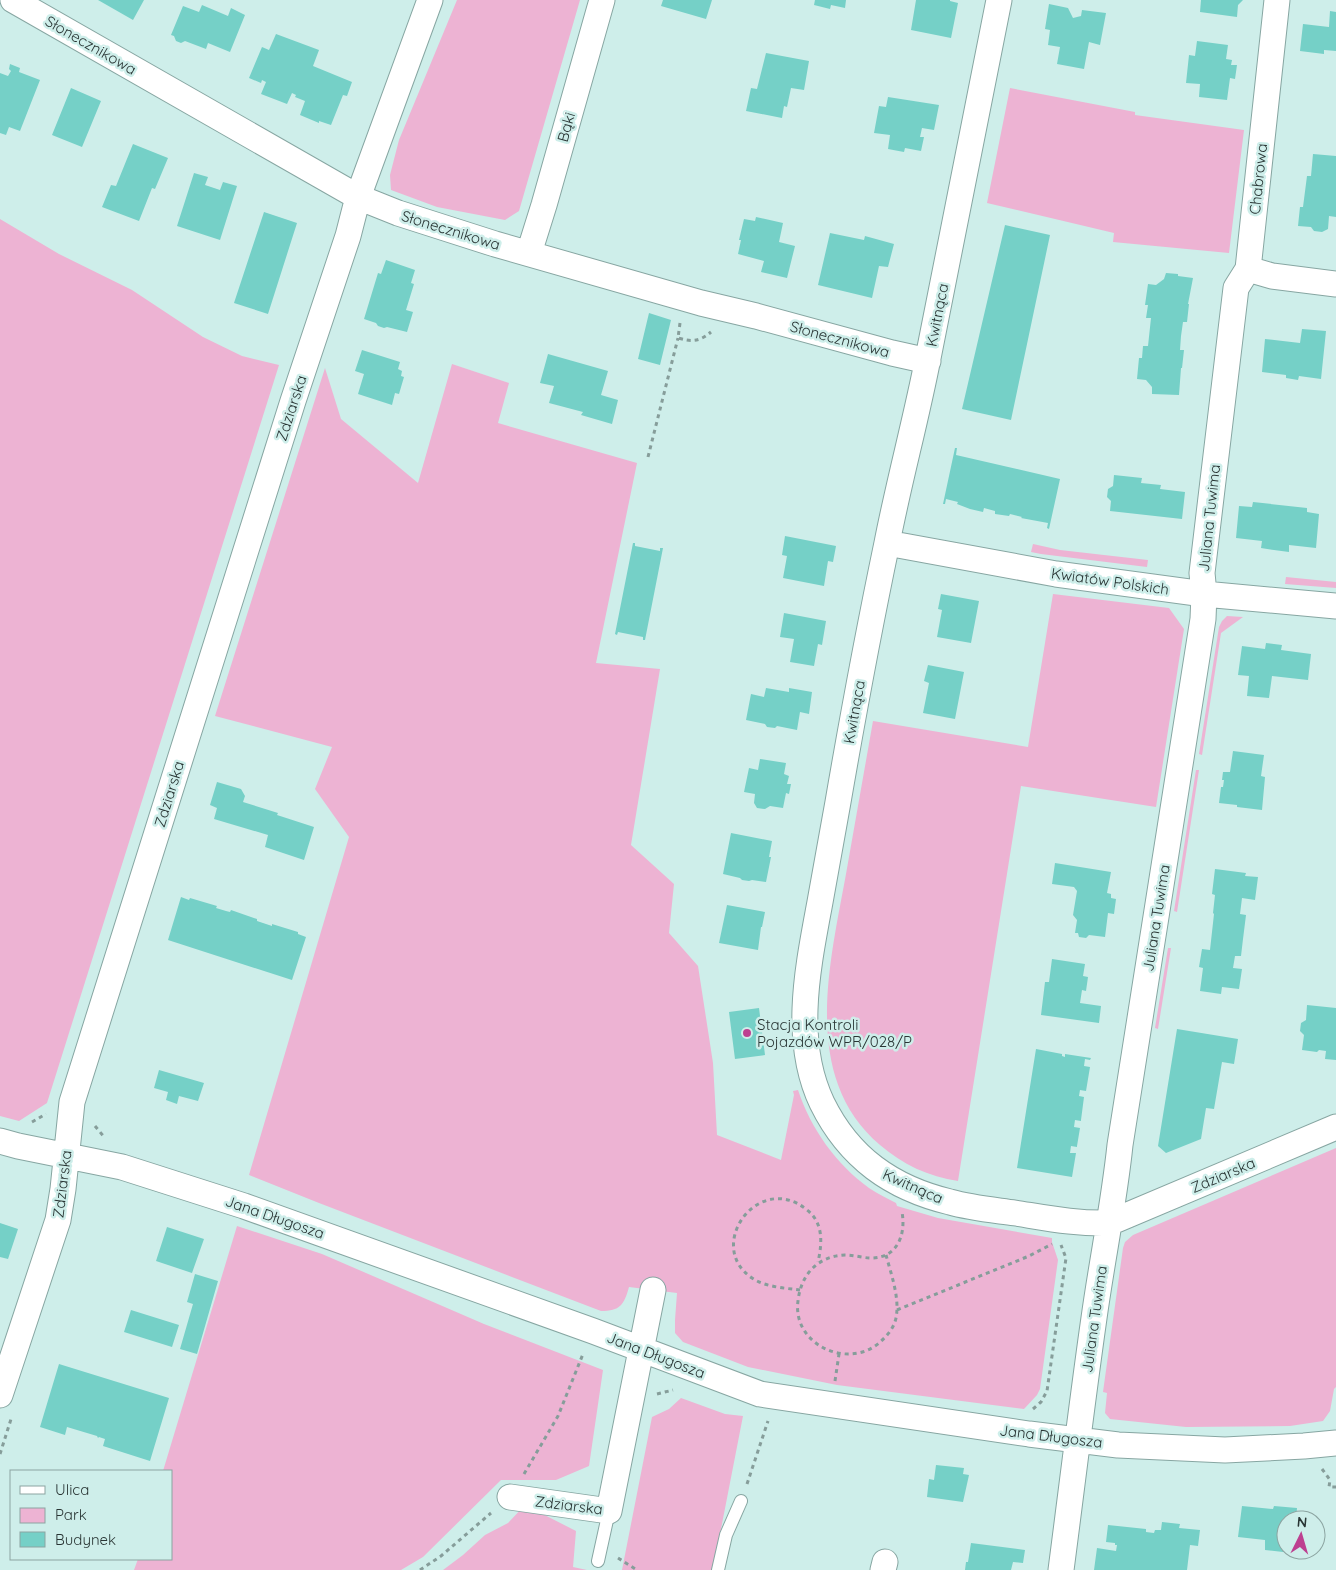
<svg xmlns="http://www.w3.org/2000/svg" width="1336" height="1570" viewBox="0 0 1336 1570" font-family="Quicksand,sans-serif">
  <style>
    .green { fill: #edb3d3 }
    .building { fill: #75d0c7 }
    .lines { fill: none; stroke-linecap: round; stroke-linejoin: round }
    .lane-casing { stroke: #87a6a2; stroke-width: 14 }
    .street-casing { stroke: #87a6a2; stroke-width: 27 }
    .path { stroke: #869d9a; stroke-width: 3; stroke-dasharray: 4 4; stroke-linecap: butt }
    .lane { stroke: #fff; stroke-width: 12 }
    .street { stroke: #fff; stroke-width: 25 }
    .poi-dot { fill: #bd4090; stroke: #ceeeea; stroke-width: 2 }
    .labels { text-anchor: middle; dominant-baseline: central; stroke-width: 5; stroke-linejoin: round; paint-order: stroke }
    .street-label { font-size: 15px; fill: #293534; stroke: #ceeeea }
    .poi-label { font-size: 15px; fill: #293534; stroke: #ceeeea; text-anchor: start }
  </style>
  <rect width="100%" height="100%" fill="#ceeeea"/>
  <!-- green -->
  <path class="green" d="M457,0H580L519,211L505,220L437,207L391,190L390,175L399,140Z
    M1010,88L1135,112V115L1244,130L1229,253L1113,242L1114,233L987,203Z
    M0,219L59,254L132,290L203,337L242,356L279,365L47,1103L19,1121L0,1116Z
    M452,364L509,383L498,423L637,463L596,663L660,669L631,845L674,884L669,933L698,966L713,1063L717,1135L781,1160L794,1095L793,1091L798,1090C811,1129 836,1164 869,1188C878,1194 887,1198 896,1203L897,1206L938,1218L1052,1238V1242L1058,1260L1040,1389L1037,1395L1024,1409L837,1385L748,1367L683,1342L675,1333V1320L677,1293L629,1287C624,1305 620,1311 601,1311L319,1203L249,1175L349,837L315,789L332,747L215,716L325,368L341,419L418,483Z
    M1033,544L1060,550L1148,560L1147,567L1041,554L1031,552Z
    M1286,577L1336,582V588L1285,584Z
    M1053,594L1169,608L1184,629L1156,807L1021,786L958,1181C929,1177 902,1164 880,1145C800,1077 830,963 846,874C855,823 864,772 873,721L1028,747Z
    M1227,616L1243,617L1221,633L1202,755L1199,754L1219,627L1222,621Z
    M1196,770H1199L1177,912L1174,911Z
    M1168,948H1171L1158,1029L1155,1028Z
    M1336,1148V1387L1334,1389L1330,1411L1323,1421L1290,1426L1186,1427L1110,1419L1105,1413L1107,1393L1103,1392L1123,1248L1125,1242L1133,1235Z
    M237,1226L322,1254L484,1324L603,1370L589,1466L556,1480H501L423,1557L401,1570H134L138,1559H171V1471H163Z
    M681,1398L725,1414L743,1416L713,1570H622L652,1417L669,1409Z
    M525,1505L576,1531L573,1567L587,1570H443L463,1555L485,1535L508,1523Z"/>
  <!-- building -->
  <path class="building" d="M98,0H144L133,20Z
    M663,0H712L706,19L661,6Z
    M815,0H846L845,8L831,5L830,9L814,5Z
    M916,0H950V1L958,3L951,38L911,30Z
    M1201,0H1243L1238,5L1237,17L1200,12Z
    M1049,4L1068,8L1073,18L1081,16L1082,10L1106,13L1100,45L1089,42L1084,69L1057,64L1060,47L1048,45L1050,30L1045,29Z
    M202,5L228,16L231,8L245,15L230,52L208,43L206,49L185,41L181,43L176,41L174,36L171,35L183,6L199,12Z
    M1330,11L1336,12V51L1324,50V54L1300,51L1303,24L1329,27Z
    M276,34L319,50L313,66L352,82L347,96L343,95L331,125L319,121V123L300,115L305,101L295,97L296,95L292,93L287,104L261,94L266,82L262,80L261,83L249,78L262,47L269,50Z
    M1197,41L1228,45L1226,59L1232,60L1231,65H1237L1235,79L1230,78L1227,100L1199,97L1200,84L1186,83L1189,55L1195,56Z
    M766,53L809,61L804,90L791,88L787,107L784,106L782,118L746,111L751,88L757,89Z
    M10,64L20,68L19,72L40,80L20,131L9,127L6,135L0,133V73L8,76L11,71L9,69Z
    M71,88L101,101L82,147L52,135Z
    M888,97L939,105L934,130L922,128L920,137H924L921,151L905,148L904,152L888,149L890,135L874,133L879,106L886,107Z
    M133,144L168,158L155,189L152,188L139,221L102,207L111,185L116,186Z
    M1313,154L1336,156V217L1329,216L1328,229L1322,232L1314,231L1311,227L1298,226L1300,207H1303L1307,176H1311Z
    M194,173L208,177L205,185L220,190L223,182L237,186L220,240L177,226Z
    M264,212L297,223L268,314L234,303Z
    M756,217L783,223L779,242L795,246L787,278L761,272L764,261L738,254L741,240H739L744,219L755,221Z
    M1005,225L1050,235L1011,420L962,409Z
    M830,233L864,240L865,236L894,244L888,267L879,266L872,298L818,285Z
    M386,260L415,270L411,283L414,284L406,310L413,312L407,332L387,327L384,328L378,326L376,323L364,319L378,273L381,274Z
    M1166,273L1178,274V276L1193,278L1188,304H1189L1187,322H1183L1181,336L1180,350H1184L1182,368H1181L1179,395L1152,394V387L1146,380L1137,379L1139,358H1142L1143,346H1148L1151,318H1146L1148,305H1145L1148,284L1156,285L1164,279Z
    M649,313L671,320L660,365L638,359Z
    M1302,329L1326,331L1321,379L1299,376L1298,380L1286,378V375L1262,372L1265,339L1300,343Z
    M362,350L400,362L398,369L402,371L401,376L404,377L399,394L395,393L392,405L358,394L364,374L355,371Z
    M548,354L608,371L601,395L618,400L612,424L581,415L583,412L549,403L554,386L540,383Z
    M955,448H957L956,455L1060,479L1049,529L1047,528L1048,523L1021,518L1022,517L1010,514L1009,516L995,514V511L984,508L983,512L970,509L957,504L958,502L946,499L945,504H943Z
    M1114,475L1142,478L1141,483L1161,485L1160,489L1185,492L1182,519L1110,511L1111,501L1107,497L1108,489L1113,486Z
    M1253,502L1307,508V512L1319,514L1316,548L1289,545V552L1274,550L1261,548L1262,541L1236,538L1239,506L1252,507Z
    M785,536L836,546L833,562L828,561L824,586L783,578L787,556L782,555Z
    M633,543H635V546L660,551V548H663L645,640H643V637L618,632L617,635L615,634Z
    M941,594L979,601L971,643L937,637L942,610L938,609Z
    M784,613L826,621L822,645L818,644L814,666L790,662L794,639L780,637Z
    M1266,643L1282,645L1281,650L1311,654L1308,680L1272,676L1269,698L1247,696L1249,676L1238,675L1242,646L1265,649Z
    M928,665L964,672L955,719L923,713L929,683L924,681Z
    M766,688L789,692V688L812,692L809,714L800,712L797,730L777,726L775,728L767,727L765,724L746,720L751,694L764,697Z
    M1233,751L1264,755L1261,776L1265,777L1262,810L1237,807V805L1219,803L1221,787H1223L1224,780H1222L1223,772H1230Z
    M760,759L786,763L784,774L789,776L787,784H791L789,794L786,793L783,808L770,806L765,809L757,808L754,803L755,794L744,792L749,768L758,770Z
    M217,782L241,789L245,796L243,802L278,813L277,815L314,827L304,860L265,847L268,835L214,819L217,808L210,805Z
    M731,833L772,841L769,857H771L766,882L752,880L749,881L742,880L740,878L723,874Z
    M1055,863L1111,872L1107,893L1111,894V898L1116,899L1114,914L1108,913L1105,937L1089,935L1086,938L1079,937L1078,933H1075L1077,920L1073,915L1077,891L1074,887L1052,884Z
    M1215,869L1246,873L1245,876L1258,877L1255,900L1242,898L1240,914L1246,915L1243,939L1241,956H1235L1233,968L1242,969L1239,989L1222,987L1221,994L1200,991L1203,968L1199,967L1202,949L1210,950L1214,914L1213,913L1215,895L1212,894Z
    M181,897L189,900L190,898L217,906L216,908L226,911L230,912L231,910L257,919V921L272,926V924L298,932V934L306,937L292,980L168,940Z
    M727,905L765,912L762,927H761L758,950L719,943Z
    M1052,959L1085,964L1083,976L1088,977L1086,991L1082,990L1080,1003L1101,1006L1099,1023L1041,1015L1045,982H1049Z
    M1307,1005L1336,1008V1060L1325,1059L1326,1051L1319,1050L1317,1052L1302,1050L1304,1035L1300,1031L1301,1023L1306,1020Z
    M759,1008L765,1055L735,1059L729,1012Z
    M1177,1029L1238,1039L1234,1064L1222,1062L1214,1109L1206,1108L1201,1139L1166,1153L1158,1146Z
    M1036,1049L1062,1054V1056L1065,1057V1054L1091,1058L1090,1060L1085,1059L1084,1066L1090,1067L1086,1091L1080,1090L1079,1096L1084,1097L1081,1120V1121L1075,1120L1074,1127L1080,1128L1077,1146V1147L1071,1146L1070,1153H1076L1072,1177L1017,1168Z
    M159,1070L204,1083L198,1101L179,1096L177,1104L166,1100L168,1092L154,1088Z
    M0,1223L18,1229L8,1259L0,1257Z
    M167,1227L204,1239L192,1273L156,1261Z
    M195,1274L218,1281L197,1354L180,1349L193,1304L187,1302Z
    M131,1310L179,1325L172,1347L124,1332Z
    M59,1364L169,1398L150,1461L103,1446L105,1439L99,1437L98,1438L97,1436L67,1427L65,1435L40,1427Z
    M936,1465L964,1468L963,1474L969,1475L963,1502L927,1497L929,1479L934,1480Z
    M1242,1506L1273,1509L1274,1506L1297,1508L1296,1520H1286V1550H1292V1553L1265,1550V1540L1238,1537Z
    M1162,1522L1180,1524L1179,1528L1200,1530L1198,1546L1190,1545L1187,1570H1094L1097,1548L1116,1551L1117,1545H1115V1543L1106,1542L1108,1525L1146,1529V1532L1154,1533L1155,1530H1161Z
    M971,1543L1025,1550L1023,1563L1013,1562L1011,1570H965L966,1562H968Z"/>
  <g class="lines">
    <defs>
      <path id="lane" d="M598,1561L609,1511
        M718,1570L726,1535L741,1501"/>
      <path id="street" d="M13,0L358,197L398,213L495,244L701,303L756,316L892,353L928,361
        M999,0C975,119 952,239 928,358C916,420 899,481 887,543C869,629 853,715 838,802C832,835 826,869 820,902C808,967 792,1040 822,1103C849,1158 892,1188 950,1202C971,1208 994,1210 1015,1213C1047,1218 1077,1224 1109,1223L1336,1127
        M529,253L544,205L602,0
        M1248,269L1272,276L1336,284
        M887,543L1056,574L1204,594L1336,606
        M0,1141L18,1146L122,1167L244,1206L593,1331L760,1394L1029,1434L1118,1445L1225,1450L1304,1446L1336,1443
        M0,1395L58,1220L63,1189L72,1102L293,401L348,236L358,197L430,0
        M510,1497L609,1511L653,1290
        M883,1570L885,1562
        M1061,1570C1072,1486 1082,1402 1094,1318C1102,1260 1114,1203 1120,1145L1203,619L1204,594L1202,573L1236,288L1248,269L1277,0"/>
    </defs>
    <!-- lane casing -->
    <use href="#lane" class="lane-casing"/>
    <!-- street casing -->
    <use href="#street" class="street-casing"/>
    <!-- path -->
    <path class="path" d="M680,323L678,338C692,342 699,342 711,332
      M648,457L678,338
      M32,1122L46,1114
      M95,1126L105,1138
      M886,1255C891,1274 900,1298 896,1318C894,1328 887,1336 879,1343C847,1370 792,1344 798,1301C801,1274 818,1256 845,1255C854,1255 863,1258 871,1258C898,1258 906,1234 902,1212
      M800,1290C784,1288 765,1287 752,1278C704,1246 759,1170 807,1210C824,1223 822,1244 818,1262
      M897,1310L1029,1256L1052,1244
      M835,1381L839,1354
      M657,1394L673,1390
      M1033,1409L1041,1402L1047,1391L1066,1258L1061,1245
      M0,1454L12,1416
      M1322,1469L1330,1480L1329,1487H1336
      M524,1474L558,1416L583,1354
      M747,1484L768,1421
      M618,1558L637,1570
      M420,1570L441,1556L491,1513"/>
    <!-- lane -->
    <use href="#lane" class="lane"/>
    <!-- street -->
    <use href="#street" class="street"/>
  </g>
  <!-- markers -->
  <circle class="poi-dot" cx="747" cy="1033" r="5"/>
  <g class="labels">
    <!-- street labels -->
    <g class="street-label">
      <text transform="translate(91 45) rotate(30)">Słonecznikowa</text>
      <text transform="translate(566 127) rotate(-74)">Bąki</text>
      <text transform="translate(1258 179) rotate(-84)">Chabrowa</text>
      <text transform="translate(451 230) rotate(17)">Słonecznikowa</text>
      <text transform="translate(937 315) rotate(-79)">Kwitnąca</text>
      <text transform="translate(840 339) rotate(15)">Słonecznikowa</text>
      <text transform="translate(291 408) rotate(-72)">Zdziarska</text>
      <text transform="translate(1209 518) rotate(-84)">Juliana Tuwima</text>
      <text transform="translate(1110 581) rotate(8)">Kwiatów Polskich</text>
      <text transform="translate(854 712) rotate(-80)">Kwitnąca</text>
      <text transform="translate(169 794) rotate(-73)">Zdziarska</text>
      <text transform="translate(1156 918) rotate(-81)">Juliana Tuwima</text>
      <text transform="translate(1223 1175) rotate(-23)">Zdziarska</text>
      <text transform="translate(62 1184) rotate(-83)">Zdziarska</text>
      <text transform="translate(913 1186) rotate(24)">Kwitnąca</text>
      <text transform="translate(275 1217) rotate(19)">Jana Długosza</text>
      <text transform="translate(1094 1319) rotate(-82)">Juliana Tuwima</text>
      <text transform="translate(656 1355) rotate(21)">Jana Długosza</text>
      <text transform="translate(1051 1436) rotate(7)">Jana Długosza</text>
      <text transform="translate(569 1505) rotate(7)">Zdziarska</text>
    </g>
    <!-- poi labels -->
    <g class="poi-label">
      <text x="757" y="1024">Stacja Kontroli<tspan x="757" dy="17">Pojazdów WPR/028/P</tspan></text>
    </g>
  </g>
  <!-- legend -->
  <rect x="10" y="1470" width="162" height="90" fill="#ceeeea" stroke="#8ca4a1"/>
  <rect x="20" y="1486" width="25" height="8" fill="#ffffff" stroke="#8ca4a1"/>
  <text x="55" y="1495" font-size="15" fill="#293534">Ulica</text>
  <rect x="20" y="1508" width="25" height="15" fill="#edb3d3" stroke="#8ca4a1"/>
  <text x="55" y="1520" font-size="15" fill="#293534">Park</text>
  <rect x="20" y="1532" width="25" height="15" fill="#75d0c7" stroke="#8ca4a1"/>
  <text x="55" y="1545" font-size="15" fill="#293534">Budynek</text>
  <!-- north arrow -->
  <g transform="translate(1301 1535) rotate(5)"><circle r="24" fill="#ceeeea" stroke="#8ca4a1"/>
  <path d="M0-4L9 19L0 12L-9 19Z" fill="#bd4090"/>
  <text y="-8" font-size="14" font-weight="bold" text-anchor="middle" fill="#293534">N</text>
  </g>
</svg>
